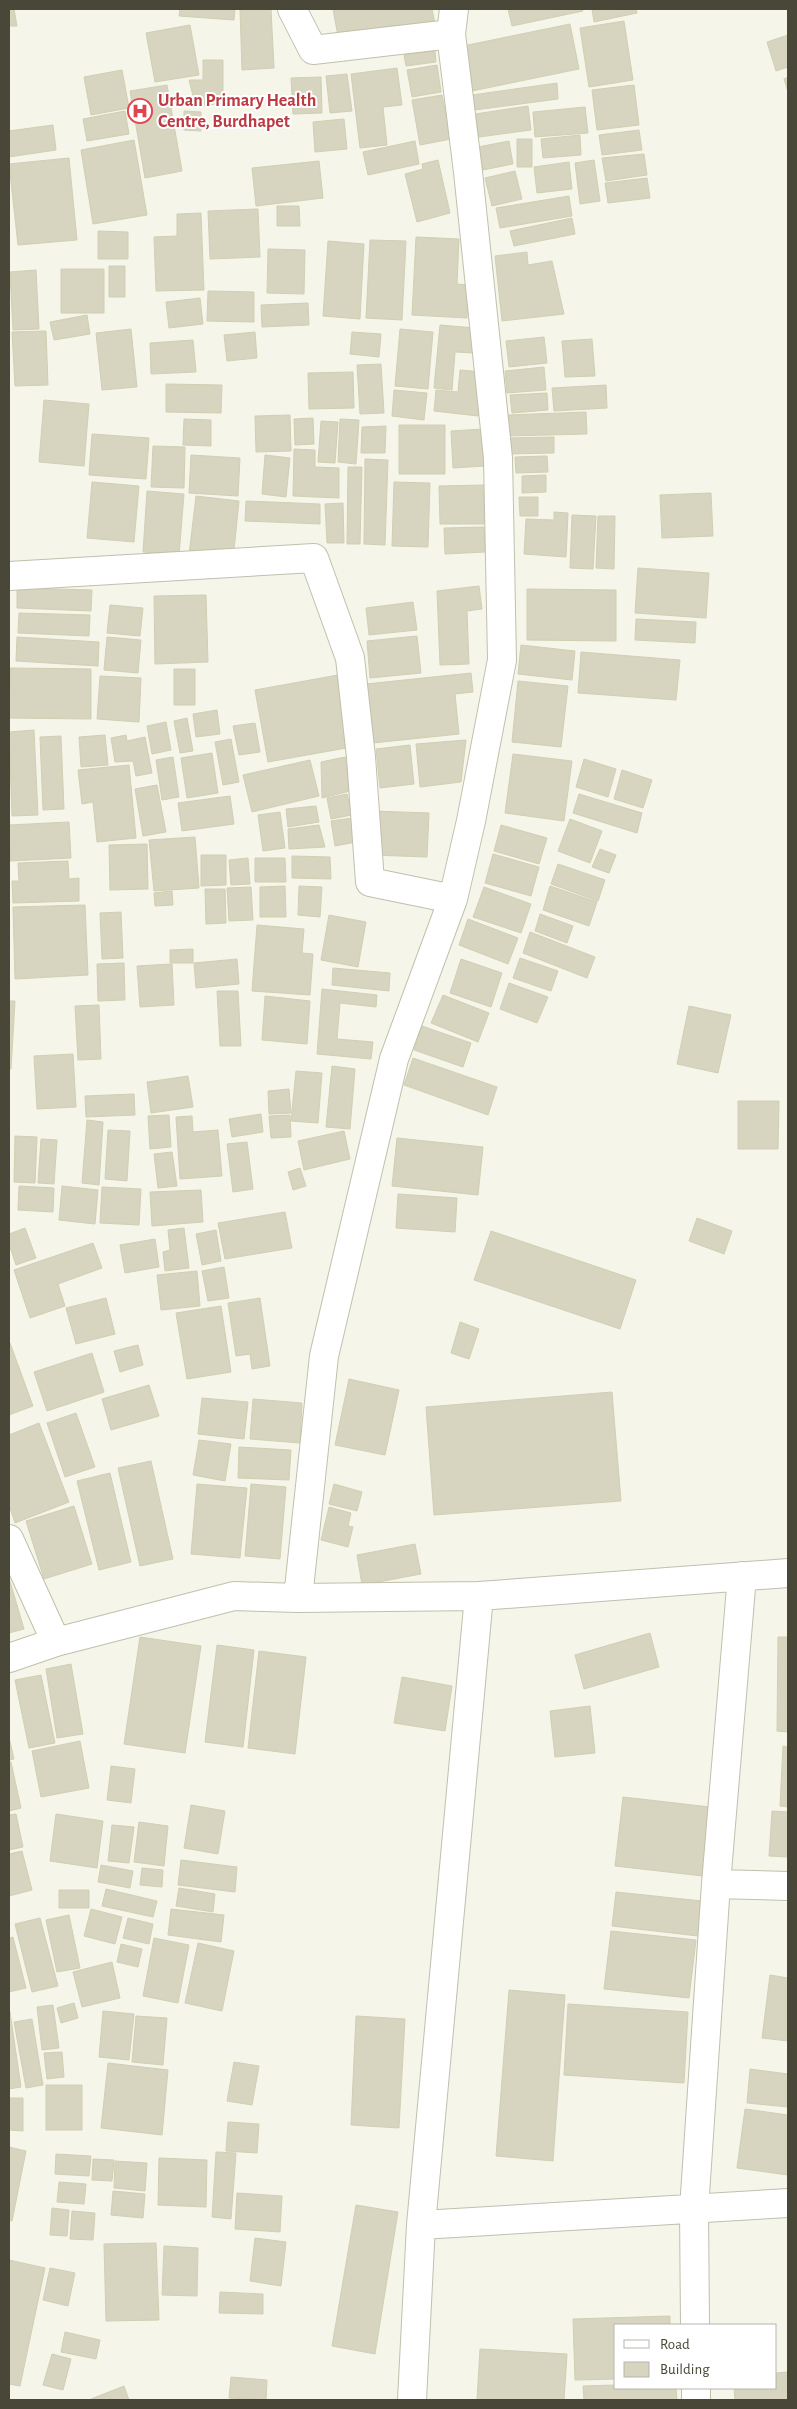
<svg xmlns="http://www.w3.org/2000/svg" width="797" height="2409" viewBox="0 0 797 2409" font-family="'Alegreya Sans',sans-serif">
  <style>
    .building { fill: #d7d4bf; stroke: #d1cfb2 }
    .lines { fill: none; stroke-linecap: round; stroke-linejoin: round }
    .minor-casing { stroke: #c0c0ac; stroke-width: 30 }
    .minor { stroke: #fff; stroke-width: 28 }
    .labels { text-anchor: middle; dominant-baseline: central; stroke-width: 4; stroke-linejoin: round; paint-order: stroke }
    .health-label { font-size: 18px; font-weight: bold; fill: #be3a42; stroke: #fff; text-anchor: start }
  </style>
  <rect width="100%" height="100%" fill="#f5f5e9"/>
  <!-- building -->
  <path class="building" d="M9,9H14L17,26H9Z
    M180,9H235L234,20L179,16Z
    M240,9H271L274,68L242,70Z
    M333,9H432L435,24L339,42Z
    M508,9H582L583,11L512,26Z
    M592,9H636L637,13L594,22Z
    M624,21L633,80L589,87L580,28Z
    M570,24L579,69L472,91L463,46Z
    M190,25L199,75L155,82L146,33Z
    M788,35V67L776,71L767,42Z
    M435,51L436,62L406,66L404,55Z
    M203,60H223V103L196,107L189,80H203Z
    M437,65L441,92L412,97L407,70Z
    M397,68L402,105L383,107L387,145L360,148L351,74Z
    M122,70L129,108L91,115L84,77Z
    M347,74L352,111L330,113L326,76Z
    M321,77L322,113L293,114L291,78Z
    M788,77V92L784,79Z
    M557,83L558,99L475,110L472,95Z
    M167,85L182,171L145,178L130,91Z
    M634,85L639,125L597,130L592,90Z
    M442,95L451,139L420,145L412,100Z
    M528,106L531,130L479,137L475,114Z
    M585,107L588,133L535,137L533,112Z
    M125,111L129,134L87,141L83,119Z
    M184,111L201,112V131L184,130Z
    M344,119L347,149L315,152L313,122Z
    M53,125L56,150L9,157V131Z
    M639,130L642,150L602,155L599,135Z
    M580,135L581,155L543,158L541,139Z
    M517,139H532V167H517Z
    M134,140L147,215L93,224L81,150Z
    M415,141L419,164L368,175L363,152Z
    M509,141L513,164L483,170L478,147Z
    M644,154L647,175L606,181L602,158Z
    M69,158L77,240L18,245L9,164Z
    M438,160L450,213L417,222L405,174L423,169L422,164Z
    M594,160L600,201L580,204L575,163Z
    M319,161L323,198L256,206L252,168Z
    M569,162L572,189L537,193L534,167Z
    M515,171L522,199L492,206L485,178Z
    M647,178L650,198L608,203L605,183Z
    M569,196L572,216L500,228L496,208Z
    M277,206H299L300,226H277Z
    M258,209L260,257L210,259L208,211Z
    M201,213L204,290L156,291L154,237L177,236V214Z
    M572,218L575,234L514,246L510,231Z
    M98,231L128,232V259H98Z
    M416,237L459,239L457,284L468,285L467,318L412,315Z
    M370,240L406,241L402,320L366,318Z
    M328,241L364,244L360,319L323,316Z
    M268,249L305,250L304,294L267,293Z
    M527,252L528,265L552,261L564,314L502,321L495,256Z
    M109,266H125V297H109Z
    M61,269H104V313H61Z
    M36,270L39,329L13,330L10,272Z
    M208,291L254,292V322L207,321Z
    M200,298L203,324L169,328L166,302Z
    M308,303L309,325L262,327L261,305Z
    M87,315L90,334L54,340L50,322Z
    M440,325L475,328L473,353L455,352L452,390L434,388Z
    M131,329L137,387L102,390L96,333Z
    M400,329L433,332L428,389L395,386Z
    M46,331L48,385L15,386L12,332Z
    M255,332L257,358L227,361L224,335Z
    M352,332L381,334L379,357L350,354Z
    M544,337L547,363L509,367L506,341Z
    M592,339L595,376L565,377L562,341Z
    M193,340L196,372L151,374L150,343Z
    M381,364L384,413L360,414L357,365Z
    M544,367L546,390L507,393L505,371Z
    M460,370L482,372L478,416L434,411L436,390L458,392Z
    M353,372L354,408L309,409L308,373Z
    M166,384L222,385L221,413L166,412Z
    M606,385L607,408L554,411L552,388Z
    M394,390L427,393L424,420L392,416Z
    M547,393L548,410L512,413L510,395Z
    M44,400L89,404L84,466L39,462Z
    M586,412L587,434L507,436V415Z
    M290,415L291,451L256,452L255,416Z
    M313,418L314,444L295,445L294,419Z
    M184,419L211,420V446L183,445Z
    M340,419L359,420L356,464L338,462Z
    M321,421L338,422L335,463L318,462Z
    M399,425H445V474H399Z
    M386,426L385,453H361L362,427Z
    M483,429L485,466L453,468L451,431Z
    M92,434L149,438L146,479L89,475Z
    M554,437V453L507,454V438Z
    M153,446L185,447L184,488L151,487Z
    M294,449L315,450V467L339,468V498L293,496Z
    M191,455L240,458L238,496L189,493Z
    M265,455L290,458L286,497L262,494Z
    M547,456L548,472L516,473L515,457Z
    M365,459L388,460L385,545L364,544Z
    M348,467H362L360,544H347Z
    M546,475V492L522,493V476Z
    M92,482L139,486L134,542L87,538Z
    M394,482L430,483L428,547L392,546Z
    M484,485V524H440L439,486Z
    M147,491L184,494L179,555L143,552Z
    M711,493L713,536L662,538L660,495Z
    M196,496L239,501L233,560L189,555Z
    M519,497H538V516H520Z
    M246,501L320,504V524L245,521Z
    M343,503L344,543H327L325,504Z
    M554,512L568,513L566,557L524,554L526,519L554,520Z
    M572,515L596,516L593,569L570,568Z
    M598,516H615L614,569L596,568Z
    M484,527L485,552L445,554L444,528Z
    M638,568L709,573L706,618L635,613Z
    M479,586L482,609L467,611L469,664L440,665L437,591Z
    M17,588L92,590L91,611L17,608Z
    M527,589L616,590V641L527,640Z
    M206,595L208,662L155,664L154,596Z
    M413,602L417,630L369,635L366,608Z
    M110,605L143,608L140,636L107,633Z
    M19,613L90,615L89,636L18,633Z
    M636,619L696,622L695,643L635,640Z
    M417,636L421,673L370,678L367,641Z
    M17,637L99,642L98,666L16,661Z
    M107,637L141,640L138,673L104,670Z
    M521,645L575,651L572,680L518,674Z
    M581,652L680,660L676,700L578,693Z
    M10,668L91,669V719L9,718Z
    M174,669H195V705H174Z
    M471,673L473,692L455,694L459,734L373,743L366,684Z
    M338,675L352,747L268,762L255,690Z
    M100,676L141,678L139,722L97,719Z
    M518,681L568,686L561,747L512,742Z
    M217,710L220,734L196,737L193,714Z
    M187,718L193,751L180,753L174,721Z
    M166,722L171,750L152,754L147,726Z
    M255,723L260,752L239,755L233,726Z
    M34,730L38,815L12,816L9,732Z
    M105,735L108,765L81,767L79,737Z
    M126,735L127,741L145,737L152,773L136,776L133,761L115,762L111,738Z
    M61,736L64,809L43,810L40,737Z
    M231,739L239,782L223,785L215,742Z
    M466,740L461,782L420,787L416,744Z
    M410,745L414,784L380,788L376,749Z
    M212,753L218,793L187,798L181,758Z
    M513,754L572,761L564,821L505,813Z
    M173,757L179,797L162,800L156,760Z
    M345,757L350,791L322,798L321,762Z
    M584,759L616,769L608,797L576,787Z
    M310,760L319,796L252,812L243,775Z
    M129,765L136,838L97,842L93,802L82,804L78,770Z
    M622,770L652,780L643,808L614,799Z
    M157,785L166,832L143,836L135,789Z
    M347,794L352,815L331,819L327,798Z
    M579,794L642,813L637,833L573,813Z
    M230,796L234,824L182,831L178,803Z
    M316,806L319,822L288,827L286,809Z
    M373,811L429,813L427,857L372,855Z
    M280,812L285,848L263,851L258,815Z
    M352,818L356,842L335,846L331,821Z
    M570,819L602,831L590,863L558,851Z
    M69,822L71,858L10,861L9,825Z
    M319,825L325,847L289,849L288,829Z
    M501,825L547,838L539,864L494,851Z
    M195,837L199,888L154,891L149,840Z
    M147,844L148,889L110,890L109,845Z
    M600,849L616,855L609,873L592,867Z
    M493,854L539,867L531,896L485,883Z
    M201,855H226V885L201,886Z
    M292,856L330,857L331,879L292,878Z
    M248,858L250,884L231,885L229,860Z
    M255,858H285L286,882H255Z
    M68,861L69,879L79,878V901L13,903L12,881H19L18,863Z
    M558,864L605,880L598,901L551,884Z
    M285,886L286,917H260V887Z
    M299,886L322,887L320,917L298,915Z
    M550,886L597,902L589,926L543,910Z
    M251,887L253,920L229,921L227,888Z
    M484,887L531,904L521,933L473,917Z
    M205,889H225L226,923L206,924Z
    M172,891L173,905L155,906L154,893Z
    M85,905L88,975L15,979L13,907Z
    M121,912L123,958L102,959L100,913Z
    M540,914L573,926L567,943L535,931Z
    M329,915L366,922L358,967L321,960Z
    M468,919L518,938L508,964L459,945Z
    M257,925L304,929L302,953L313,954L310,995L252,991Z
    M530,932L595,957L587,978L523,953Z
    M193,949V963H170V950Z
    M520,958L558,971L551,991L513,978Z
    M237,959L239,984L196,988L194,963Z
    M461,959L502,973L491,1007L450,993Z
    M124,963L125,1000L98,1001L97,964Z
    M172,964L174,1005L140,1007L137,966Z
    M333,968L390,973L389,991L332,985Z
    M509,983L548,997L537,1023L500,1009Z
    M322,989L377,995L376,1007L340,1003L337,1039L373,1042L371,1059L317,1054Z
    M217,991H238L241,1046H220Z
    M443,995L489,1013L478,1042L431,1023Z
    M265,996L310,1001L307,1044L262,1040Z
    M9,1001H15L11,1069H9Z
    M99,1005L101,1059L78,1060L75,1006Z
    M689,1006L731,1015L718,1073L677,1064Z
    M422,1026L471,1043L463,1067L414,1050Z
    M73,1054L76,1107L37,1109L34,1056Z
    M413,1058L497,1087L488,1115L404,1085Z
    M332,1066L355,1069L350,1129L326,1127Z
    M296,1071L322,1073L318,1123L291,1121Z
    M188,1076L193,1107L151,1113L147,1082Z
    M289,1089L291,1113L269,1114L268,1091Z
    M134,1094L135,1115L86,1117L85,1096Z
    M738,1101H779L778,1149H738Z
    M261,1114L263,1132L232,1137L229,1119Z
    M169,1115L171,1147L150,1149L148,1116Z
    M290,1115L291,1137L271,1138L269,1116Z
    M192,1116L193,1132L218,1130L222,1176L180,1179L176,1117Z
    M87,1120L103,1122L99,1185L82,1183Z
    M108,1130L130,1131L127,1181L105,1179Z
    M344,1131L350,1159L304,1170L298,1141Z
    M15,1136L37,1137L35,1183L14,1182Z
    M397,1138L483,1147L478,1195L392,1186Z
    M41,1139L57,1140L54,1184L38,1183Z
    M247,1142L253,1189L233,1192L227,1144Z
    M172,1152L177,1186L158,1188L154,1154Z
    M300,1168L306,1186L293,1190L288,1172Z
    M19,1186L54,1188L53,1212L18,1210Z
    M62,1186L98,1190L95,1224L59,1220Z
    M102,1187L141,1189L139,1225L100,1223Z
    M201,1190L203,1222L152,1226L150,1192Z
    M398,1194L457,1198L455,1232L396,1228Z
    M285,1212L292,1248L225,1259L218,1223Z
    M697,1218L732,1231L724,1254L689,1241Z
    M25,1228L36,1258L16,1265L9,1244V1234Z
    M184,1228L189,1268L165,1271L163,1252L170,1250L168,1230Z
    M216,1230L221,1261L202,1265L196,1234Z
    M491,1231L636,1280L620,1329L474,1280Z
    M155,1239L159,1267L125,1273L120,1245Z
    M93,1243L102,1268L58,1284L65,1306L30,1318L14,1270Z
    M224,1267L229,1298L208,1301L202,1271Z
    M197,1271L200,1306L161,1310L157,1275Z
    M106,1298L115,1334L76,1344L66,1308Z
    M260,1298L270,1366L252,1369L250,1354L236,1356L228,1303Z
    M221,1306L231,1372L187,1379L176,1313Z
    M460,1322L479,1329L469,1359L451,1353Z
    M10,1343L33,1406L9,1415V1344Z
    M138,1345L143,1365L120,1372L114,1351Z
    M92,1353L104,1392L47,1411L34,1372Z
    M349,1379L399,1390L385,1455L335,1445Z
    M149,1385L159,1416L111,1430L102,1399Z
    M612,1392L621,1501L434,1515L426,1407Z
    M202,1398L248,1402L244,1439L198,1434Z
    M253,1399L302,1403L300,1443L250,1439Z
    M76,1413L95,1467L65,1477L47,1423Z
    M39,1423L69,1502L15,1523L9,1505V1435Z
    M199,1440L231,1444L225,1481L193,1475Z
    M239,1447L291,1450L289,1480L238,1478Z
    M151,1461L173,1559L140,1566L118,1468Z
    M110,1473L131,1562L99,1570L77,1481Z
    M197,1484L247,1488L240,1558L191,1554Z
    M251,1484L286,1487L280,1559L245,1556Z
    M334,1484L362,1492L357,1511L329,1504Z
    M74,1506L92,1564L44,1579L26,1521Z
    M329,1507L351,1513L348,1526L353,1527L348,1547L321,1540Z
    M415,1544L421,1574L362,1585L357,1555Z
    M9,1578L24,1629L9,1633Z
    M650,1633L659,1667L584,1689L575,1655Z
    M140,1637L201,1646L185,1753L124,1744Z
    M778,1637H788V1732L777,1731Z
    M217,1645L254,1650L243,1747L205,1742Z
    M259,1651L306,1657L295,1754L248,1748Z
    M71,1664L83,1734L57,1738L46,1669Z
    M41,1675L55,1743L29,1748L15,1680Z
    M402,1677L452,1686L445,1731L394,1723Z
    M590,1706L595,1753L555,1757L550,1711Z
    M9,1737L14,1759L9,1760Z
    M80,1741L89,1788L41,1797L32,1751Z
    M783,1746L788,1747V1807L780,1806Z
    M9,1762H11L21,1808L9,1811Z
    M111,1766L135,1769L131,1803L107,1800Z
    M623,1797L710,1807L703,1876L615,1866Z
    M191,1805L225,1811L218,1854L184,1848Z
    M772,1811L788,1812V1857L769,1856Z
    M16,1814L23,1847L9,1850V1815Z
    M56,1814L103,1821L97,1868L50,1861Z
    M139,1822L168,1826L164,1866L134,1862Z
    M112,1825L134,1827L129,1863L108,1861Z
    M22,1851L32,1890L9,1896V1854Z
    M181,1860L237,1867L235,1892L178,1885Z
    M101,1865L133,1871L130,1888L98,1882Z
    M142,1868L163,1870L162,1887L140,1885Z
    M179,1888L215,1894L213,1912L176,1906Z
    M106,1889L157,1901L153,1917L102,1906Z
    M59,1890H89V1908H59Z
    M616,1892L702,1901L698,1936L612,1926Z
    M91,1909L122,1917L115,1944L84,1936Z
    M171,1909L224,1915L221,1942L168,1935Z
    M69,1915L80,1968L57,1972L46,1920Z
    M40,1918L58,1986L32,1992L15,1924Z
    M128,1918L153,1924L149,1944L123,1938Z
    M611,1931L696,1940L689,1998L604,1989Z
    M13,1937L26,1988L9,1992V1938Z
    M154,1938L189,1945L178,2003L143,1996Z
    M198,1943L234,1951L222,2011L185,2003Z
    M121,1944L142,1949L138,1967L117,1962Z
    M112,1962L120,1998L82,2007L73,1972Z
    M770,1975L788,1978V2041L762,2038Z
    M509,1990L565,1995L553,2161L496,2156Z
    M74,2003L78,2018L61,2023L57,2008Z
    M568,2004L688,2012L684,2083L564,2075Z
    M53,2005L59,2048L42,2050L37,2007Z
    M103,2011L134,2014L129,2060L99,2057Z
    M10,2012L21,2087L9,2089V2012Z
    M136,2016L167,2018L163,2065L132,2062Z
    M356,2016L405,2019L399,2128L351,2125Z
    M32,2019L43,2085L26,2088L14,2022Z
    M62,2052L64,2077L47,2079L44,2053Z
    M234,2062L259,2066L252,2105L227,2101Z
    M108,2063L168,2070L162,2135L101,2128Z
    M750,2069L788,2074V2107L747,2103Z
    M46,2085H82V2130H46Z
    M9,2098H23V2131L9,2130Z
    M745,2109L788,2115V2175L737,2168Z
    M228,2122L259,2124L257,2153L226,2151Z
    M9,2147L26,2151L12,2221L9,2220Z
    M216,2152L236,2153L231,2219L212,2217Z
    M56,2154L91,2156L89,2176L55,2174Z
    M159,2158L207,2160L206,2207L158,2205Z
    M93,2159L114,2160L112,2181L92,2180Z
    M115,2161L147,2163L145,2191L114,2188Z
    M59,2182L86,2184L84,2204L57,2202Z
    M113,2191L145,2194L143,2218L111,2215Z
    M237,2193L282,2196L280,2232L235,2229Z
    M356,2205L398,2212L375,2354L332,2346Z
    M52,2208L69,2210L67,2236L50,2235Z
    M72,2211L95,2213L93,2240L70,2239Z
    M255,2238L286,2242L281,2286L250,2281Z
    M156,2243L159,2320L106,2321L104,2244Z
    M164,2246L198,2248L197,2296L162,2295Z
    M9,2260L45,2268L20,2386L9,2384Z
    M50,2268L75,2273L68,2306L43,2300Z
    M220,2292L263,2294V2314L219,2313Z
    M670,2316V2325H616V2379L575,2380L573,2319Z
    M65,2332L100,2340L96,2359L61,2352Z
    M480,2349L567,2354L564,2400H477Z
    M52,2354L71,2359L63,2390L43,2385Z
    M788,2372V2400H735L734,2388H776V2373Z
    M231,2377L267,2380L266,2400L229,2398Z
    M616,2385V2388H676L677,2400H584L583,2386Z
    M124,2386L129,2400H92L91,2399Z"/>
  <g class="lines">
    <defs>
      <path id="minor" d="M292,9L313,50L451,34
        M9,576L314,558L350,658L361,757L370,882L453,899
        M9,1539L56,1642
        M479,1596L788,1573
        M298,1598L324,1356L394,1059L453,899L471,821L502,660L498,458L468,172L451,34L454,9
        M9,1658L56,1642L234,1596L298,1598L479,1596L421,2225L412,2400
        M716,1884L788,1886
        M421,2225L788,2203
        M695,2325L694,2209L716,1884L742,1576
        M696,2388V2400"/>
    </defs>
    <!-- minor casing -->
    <use href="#minor" class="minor-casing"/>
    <!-- minor -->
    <use href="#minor" class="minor"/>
  </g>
  <!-- icons -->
  <defs>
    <symbol id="hospital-ring" viewBox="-11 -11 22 22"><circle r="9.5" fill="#fff" stroke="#e0444e" stroke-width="1.5"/><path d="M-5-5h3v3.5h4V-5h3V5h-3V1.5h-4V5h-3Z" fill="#e0444e"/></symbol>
  </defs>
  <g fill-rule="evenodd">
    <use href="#hospital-ring" x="126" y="97" width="28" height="28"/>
  </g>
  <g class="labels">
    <!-- health labels -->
    <g class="health-label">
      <text x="158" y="101">Urban Primary Health<tspan x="158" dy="21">Centre, Burdhapet</tspan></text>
    </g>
  </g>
  <!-- border -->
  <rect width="797" height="2409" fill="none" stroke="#494737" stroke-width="20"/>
  <!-- legend -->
  <rect x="614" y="2324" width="162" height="65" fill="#ffffff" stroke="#b6b5af"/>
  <rect x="624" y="2340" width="25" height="8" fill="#ffffff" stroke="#b6b5af"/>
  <text x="660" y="2349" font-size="15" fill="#494737">Road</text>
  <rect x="624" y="2362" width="25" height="15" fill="#d7d4bf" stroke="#b6b5af"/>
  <text x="660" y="2374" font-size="15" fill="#494737">Building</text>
</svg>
